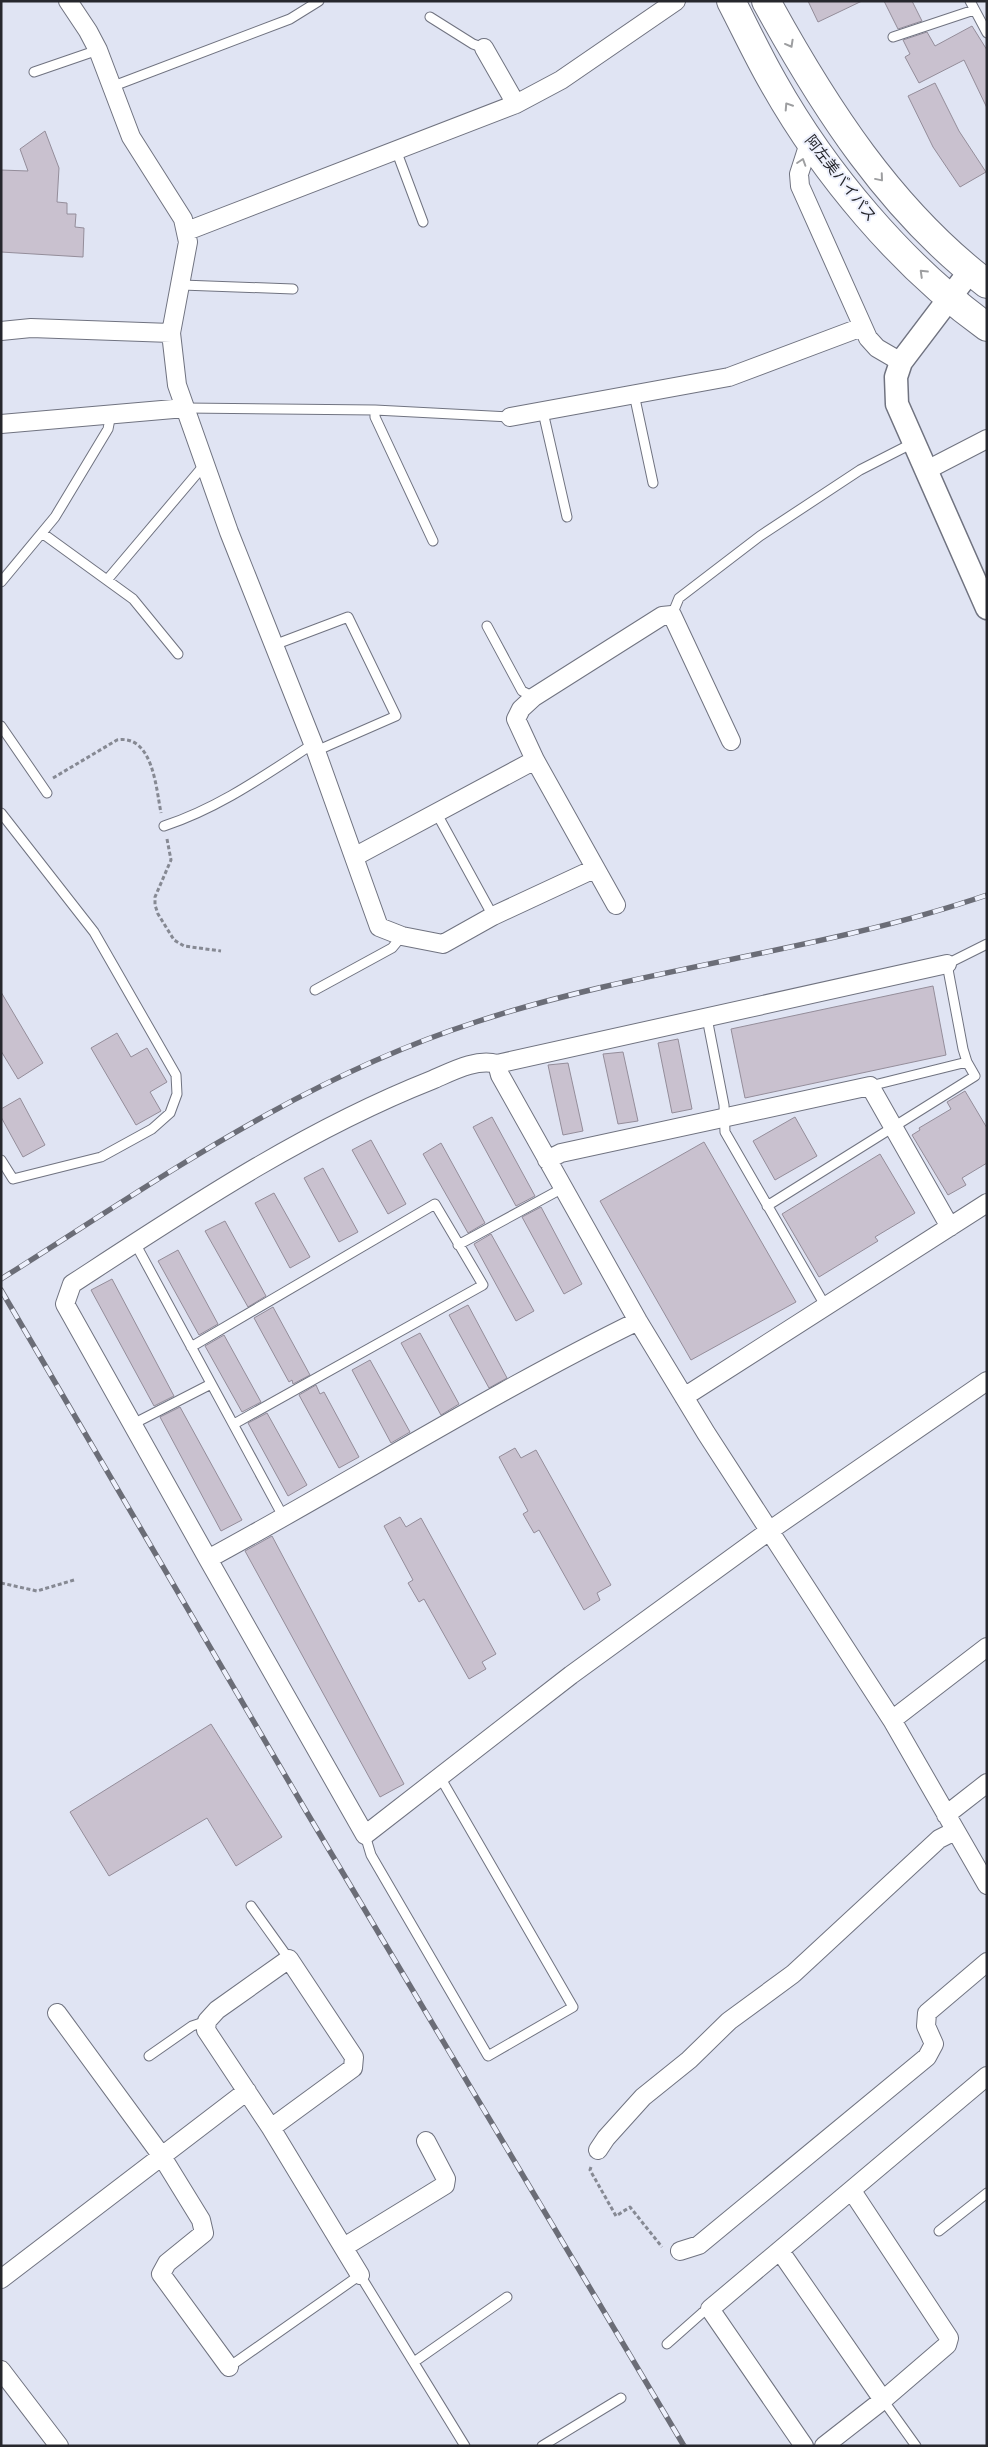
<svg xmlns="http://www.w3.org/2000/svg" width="988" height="2447" viewBox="0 0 988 2447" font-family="Merriweather,'Noto Sans JP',serif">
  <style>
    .building { fill: #c9c1cf; stroke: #948d9a }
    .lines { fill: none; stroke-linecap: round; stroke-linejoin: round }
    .service-casing { stroke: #707380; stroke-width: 11 }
    .minor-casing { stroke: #707380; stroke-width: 20 }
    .tertiary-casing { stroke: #707380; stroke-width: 25 }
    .primary-casing { stroke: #707380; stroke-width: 30 }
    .path { stroke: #868993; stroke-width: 3; stroke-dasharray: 4 2.5; stroke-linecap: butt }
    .service { stroke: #fff; stroke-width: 9 }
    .minor { stroke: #fff; stroke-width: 18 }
    .tertiary { stroke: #fff; stroke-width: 22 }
    .primary { stroke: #fff; stroke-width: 28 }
    .rail-casing { stroke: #6b6d77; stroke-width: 5.5 }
    .rail { stroke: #eef1fd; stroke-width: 4; stroke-dasharray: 11; stroke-linecap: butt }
    .oneway { stroke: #9d9ea0 }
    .labels { text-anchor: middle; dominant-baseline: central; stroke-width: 4; stroke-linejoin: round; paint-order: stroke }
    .street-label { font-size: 15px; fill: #26272d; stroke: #eef1fd }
  </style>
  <rect width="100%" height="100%" fill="#e0e4f3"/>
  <!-- building -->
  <path class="building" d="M808,1H862L818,22Z
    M884,1H912L922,21L898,29Z
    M972,26L987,50V108L964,60L919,83L905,57L910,54L903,40L927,32L935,46Z
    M935,83L959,131L986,172L960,187L933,147L908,96Z
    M45,131L59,168L57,202L67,203V214H76L75,227L84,228L83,257L1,252V170L28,171L20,149Z
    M933,986L946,1055L745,1098L731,1029Z
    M1,992L43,1063L18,1079L1,1051Z
    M117,1033L131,1057L147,1048L167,1082L150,1092L161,1111L136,1125L91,1048Z
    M678,1039L692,1109L672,1113L658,1043Z
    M623,1052L638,1121L618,1124L603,1054Z
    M568,1063L583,1131L563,1135L548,1065Z
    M965,1091L987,1128V1163L962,1178L966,1185L948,1195L912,1135L920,1130L919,1128L951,1109L947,1102Z
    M20,1098L45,1145L23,1157L1,1117V1109Z
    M492,1117L535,1196L516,1206L473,1127Z
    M795,1117L817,1156L775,1180L753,1141Z
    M371,1140L406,1204L388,1214L352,1150Z
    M704,1142L796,1302L691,1360L600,1201Z
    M441,1143L485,1223L468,1233L423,1154Z
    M880,1154L915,1213L875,1237L878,1241L819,1277L782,1214Z
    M323,1168L358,1232L339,1242L304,1178Z
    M274,1193L310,1257L290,1268L255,1203Z
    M541,1207L582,1284L564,1294L522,1217Z
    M225,1221L266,1296L248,1307L205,1231Z
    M491,1234L534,1311L516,1321L474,1244Z
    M178,1250L218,1324L199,1335L158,1261Z
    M112,1279L174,1396L154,1406L91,1290Z
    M468,1305L507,1378L489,1388L449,1315Z
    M273,1307L310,1375L293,1384L292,1380L289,1382L254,1318Z
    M420,1333L459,1404L441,1415L401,1343Z
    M224,1335L261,1402L242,1412L205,1346Z
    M370,1360L410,1432L391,1443L352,1370Z
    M316,1385L320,1394L324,1392L359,1457L339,1468L299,1395Z
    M180,1407L242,1520L221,1531L160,1417Z
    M267,1413L307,1485L288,1496L248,1423Z
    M515,1448L521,1458L536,1450L611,1585L597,1593L600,1600L584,1610L539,1530L534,1533L523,1514L528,1511L499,1457Z
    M400,1517L406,1527L421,1518L496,1654L482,1662L486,1669L469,1679L424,1599L419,1602L408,1583L413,1580L384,1526Z
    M272,1536L404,1784L380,1797L245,1551Z
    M211,1724L282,1837L236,1866L207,1818L109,1876L70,1812Z"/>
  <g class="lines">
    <defs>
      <path id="service" d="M970,1L987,33
        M430,17L473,44L484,48
        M893,37L974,10
        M34,72L98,50
        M111,87L290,19L319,1
        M396,150L423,222
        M182,285L293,289
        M634,394L653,483
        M185,408L375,410L510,417
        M375,410V417L433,541
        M543,412L567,517
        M42,533L133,599L178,654
        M107,580L200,470L206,467
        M1,582L55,517L108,429L111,414
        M672,615L679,598L760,536L860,470L913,443
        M487,626L522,691L534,697
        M274,645L348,617L396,716L316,751
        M1,726L47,793
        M1,813L94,932L176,1075L177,1094L170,1113L152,1129L101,1157L13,1179L1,1160
        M437,814L493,916
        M164,826C219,808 265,775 313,744
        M315,990L392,948L402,936
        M707,1018L724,1105L725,1132L826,1307
        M870,1086L967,1062
        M767,1206L975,1076L967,1062L963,1049L947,964L987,944
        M135,1243L284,1518
        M458,1245L563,1188
        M191,1347L435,1204L483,1285L234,1424
        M133,1424L211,1384
        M365,1835L371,1855L488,2056L573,2007L440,1777
        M251,1906L289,1959
        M149,2056L192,2026L207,2021
        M939,2231L987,2193
        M667,2344L702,2313L710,2309
        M414,2362L507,2297
        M229,2367L360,2275L465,2446
        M883,2400L916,2446
        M542,2446L621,2398"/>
      <path id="minor" d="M68,1L88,31L98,50L131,137L183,219L188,242L171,333L177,385L229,532L316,751L379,927L402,936L443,944L493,916L594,869
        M484,48L516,104
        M810,140L799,174L800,186L868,338L877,348L901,362
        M187,231L516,104L561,80L676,1
        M1,331L31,328L171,333
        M510,417L729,377L862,327
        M1,424L185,408
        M925,471L987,439
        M535,760L616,905
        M354,857L535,760L516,719L521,709L534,697L662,616L672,615L731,741
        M947,964L497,1064C476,1058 451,1072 432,1080C303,1131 187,1209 72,1284L65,1304L208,1559L365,1835L571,1675L769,1531L987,1381
        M497,1064L500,1075L638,1321L706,1433L892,1720L987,1885
        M547,1160L561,1153L870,1086L950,1227
        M684,1397L987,1203
        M208,1559C352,1481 491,1393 638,1321
        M892,1720L987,1647
        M946,1815L987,1783
        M57,2013L161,2155L201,2220L204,2233L167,2263L161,2274L229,2367
        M271,2128L353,2068L354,2057L289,1959L217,2010L207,2021L206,2030L271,2128L360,2275
        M598,2150L606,2138L643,2097L689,2060L729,2021L793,1974L939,1839L955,1831
        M344,2247L445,2185L446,2179L426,2141
        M680,2251L699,2245L927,2057L934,2044L926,2026L927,2013L987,1962
        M780,2251L883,2400
        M1,2279L247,2091
        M1,2370L59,2446
        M804,2446L710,2309L987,2076
        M824,2446L883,2400L947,2345L949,2338L852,2191"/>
      <path id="tertiary" d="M970,271L901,362L896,377L897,404L987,608"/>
      <path id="primary" d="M731,1C745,28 758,56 773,82C824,173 902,266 987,327
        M766,1C824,107 890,210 987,284"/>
    </defs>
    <!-- service casing -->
    <use href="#service" class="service-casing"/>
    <!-- minor casing -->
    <use href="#minor" class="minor-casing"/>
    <!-- tertiary casing -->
    <use href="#tertiary" class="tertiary-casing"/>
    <!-- primary casing -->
    <use href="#primary" class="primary-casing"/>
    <!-- path -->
    <path class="path" d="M53,778L117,740C153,734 156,788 161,813
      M167,839L171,860L155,897V905L158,914L174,940L184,946L221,951
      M1,1583L37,1591L74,1580
      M591,2167L590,2170L616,2216L630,2207L662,2247"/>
    <!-- service -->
    <use href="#service" class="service"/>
    <!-- minor -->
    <use href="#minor" class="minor"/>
    <!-- tertiary -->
    <use href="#tertiary" class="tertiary"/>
    <!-- primary -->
    <use href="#primary" class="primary"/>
    <defs>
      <path id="rail" d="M1,1279C157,1181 299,1079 476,1022C643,967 821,952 987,895
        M1,1290L306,1811L684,2446"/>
    </defs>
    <!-- rail casing -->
    <use href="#rail" class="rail-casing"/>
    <!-- rail -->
    <use href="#rail" class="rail"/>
  </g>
  <!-- one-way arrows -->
  <defs><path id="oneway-chevron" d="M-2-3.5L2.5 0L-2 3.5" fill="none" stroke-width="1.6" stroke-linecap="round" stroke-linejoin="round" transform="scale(1.25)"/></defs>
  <g class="oneway">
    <use href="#oneway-chevron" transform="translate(790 44) rotate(61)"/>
    <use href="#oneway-chevron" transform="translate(788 106) rotate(-123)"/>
    <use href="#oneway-chevron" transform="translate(802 162) rotate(-72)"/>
    <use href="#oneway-chevron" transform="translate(880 178) rotate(50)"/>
    <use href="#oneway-chevron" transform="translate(923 273) rotate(-136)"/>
  </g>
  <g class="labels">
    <!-- street labels -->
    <g class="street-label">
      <text transform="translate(841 178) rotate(52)">阿左美バイパス</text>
    </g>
  </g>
  <!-- border -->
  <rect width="988" height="2447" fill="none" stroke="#26272d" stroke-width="5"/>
</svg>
